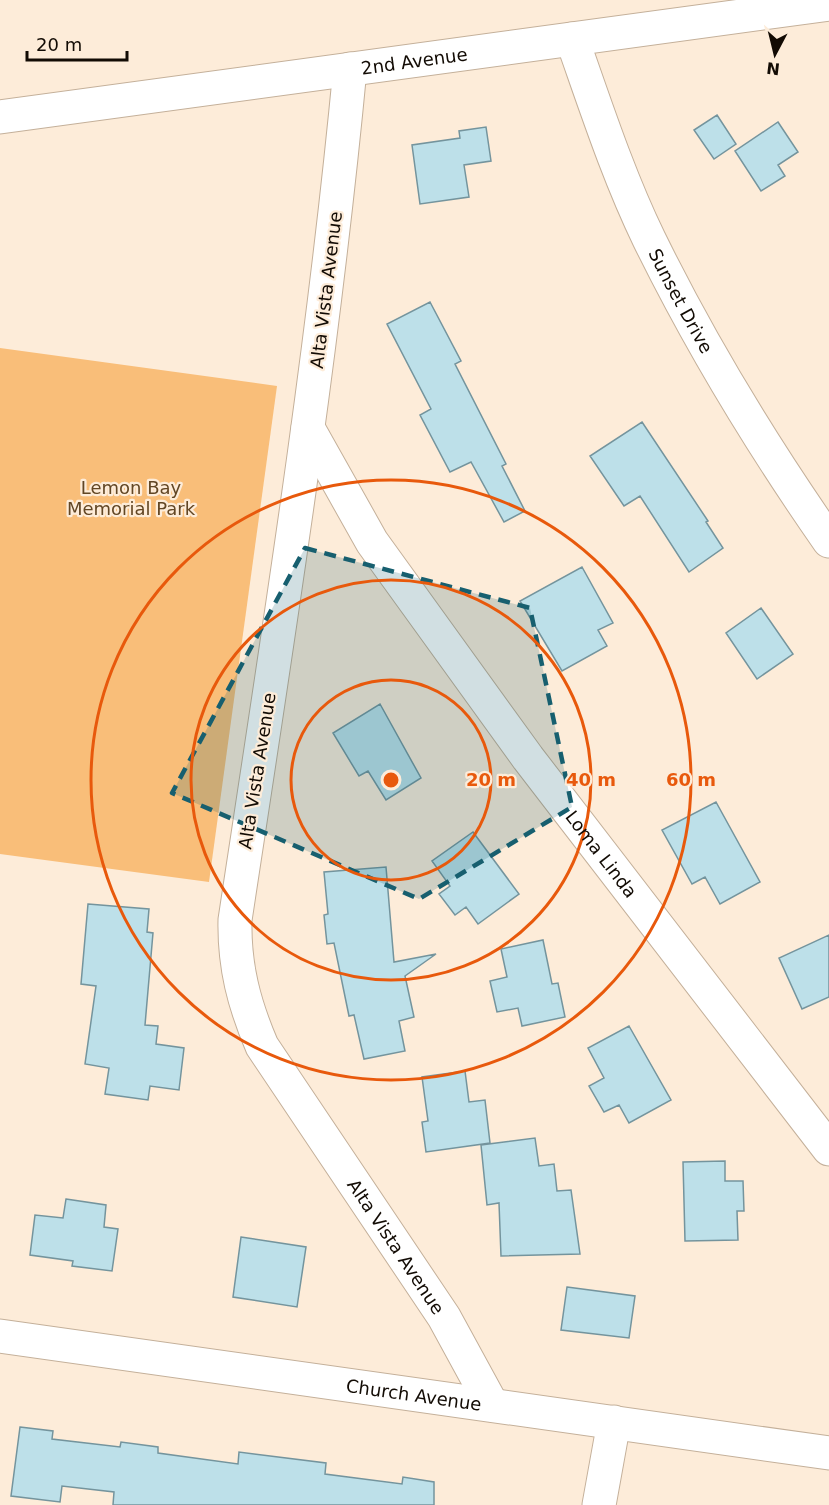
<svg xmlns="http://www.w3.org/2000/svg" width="829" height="1505" viewBox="0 0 829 1505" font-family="'DejaVu Sans',sans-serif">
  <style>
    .green { fill: #f9be79 }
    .building { fill: #bde0e9; stroke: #74949d; stroke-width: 1.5 }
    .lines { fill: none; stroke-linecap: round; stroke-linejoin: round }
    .minor-casing { stroke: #c4b09a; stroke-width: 35 }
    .minor { stroke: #fff; stroke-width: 33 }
    .marked { fill: #175f6f; fill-opacity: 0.2; stroke: #175f6f; stroke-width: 4.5; stroke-dasharray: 12 8; stroke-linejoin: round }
    .ring { fill: none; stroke: #e8590c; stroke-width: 3 }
    .labels { text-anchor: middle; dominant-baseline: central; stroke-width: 4.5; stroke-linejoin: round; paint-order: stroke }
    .street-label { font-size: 18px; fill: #120b04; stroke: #fdecd9 }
    .park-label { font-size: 18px; fill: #624624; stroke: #fdecd9 }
    .centre { fill: #e8590c; stroke: #fdecd9; stroke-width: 3 }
    .ring-label { font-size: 18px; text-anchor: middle; font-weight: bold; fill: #e8590c; stroke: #fdecd9; stroke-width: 4.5; stroke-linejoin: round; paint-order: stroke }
  </style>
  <rect width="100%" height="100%" fill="#fdecd9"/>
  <!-- green -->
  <path class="green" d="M0,348L277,386L209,882L0,854Z"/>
  <!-- building -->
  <path class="building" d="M717,115L736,144L714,159L694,130Z
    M778,122L798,152L778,165L785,176L761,191L735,151Z
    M486,127L491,161L464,165L469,197L420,204L412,145L460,138L459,131Z
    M430,302L461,361L455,364L506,464L502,466L525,511L504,522L471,462L450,472L420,415L431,409L387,324Z
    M642,422L708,521L706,522L723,548L689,572L640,496L624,506L590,456Z
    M582,567L613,623L598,630L607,646L562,671L520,601Z
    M761,608L793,654L757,679L726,633Z
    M380,704L421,778L386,800L368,771L359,776L333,733Z
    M716,802L760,882L720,904L705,877L692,884L662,830Z
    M473,832L519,894L478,924L466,907L455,915L439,894L450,886L432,861Z
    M386,867L394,962L436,954L405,976L414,1017L399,1021L405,1051L364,1059L354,1015L349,1016L334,943L327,944L324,915L328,914L324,872Z
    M88,904L149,909L147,932L153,933L145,1025L158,1026L156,1044L184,1048L179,1090L150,1086L148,1100L105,1094L109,1068L85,1064L96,986L81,984Z
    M829,935V997L802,1009L779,958Z
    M543,940L552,984L558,983L565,1017L522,1026L518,1008L497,1012L490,981L507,977L501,949Z
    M629,1026L671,1100L629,1123L619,1105L604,1112L589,1086L604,1078L588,1048Z
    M465,1071L469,1102L485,1100L490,1143L426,1152L422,1122L428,1121L422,1077Z
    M535,1138L539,1166L554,1164L557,1191L571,1190L580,1254L501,1256L499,1203L487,1205L481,1145Z
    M725,1161V1181H743L744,1211H737L738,1240L685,1241L683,1162Z
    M66,1199L106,1205L104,1227L118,1229L112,1271L72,1266L73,1261L30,1255L35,1215L63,1218Z
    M241,1237L306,1247L297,1307L233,1297Z
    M567,1287L635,1296L629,1338L561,1330Z
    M20,1427L53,1431L52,1439L120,1447L121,1442L158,1447V1453L238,1464L239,1452L326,1463L325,1474L402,1484L403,1477L434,1482V1505H113L114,1492L62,1486L60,1502L11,1496Z"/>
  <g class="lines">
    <defs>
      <g id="minor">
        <path id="s1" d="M572,39C596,107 618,175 649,239C701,345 762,445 829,541"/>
        <path id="s2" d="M350,69C323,354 278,637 235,920C234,966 244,1004 262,1046L444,1317L492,1405"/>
        <path id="s3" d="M0,117L829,4"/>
        <path id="s4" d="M308,428L372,542L528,758L829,1149"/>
        <path id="s5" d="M0,1336L829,1453"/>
        <path d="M599,1505L614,1422"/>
      </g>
    </defs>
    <!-- minor casing -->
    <use href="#minor" class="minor-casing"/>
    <!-- minor -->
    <use href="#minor" class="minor"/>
  </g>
  <!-- marked area -->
  <path class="marked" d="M305,548L530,608L572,807L419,899L172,793Z"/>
  <!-- distance rings -->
  <g class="ring">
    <circle cx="391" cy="780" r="100"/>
    <circle cx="391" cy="780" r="200"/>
    <circle cx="391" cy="780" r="300"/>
  </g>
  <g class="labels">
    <!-- street labels -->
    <g class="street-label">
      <text stroke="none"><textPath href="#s3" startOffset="418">2nd Avenue</textPath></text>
      <text transform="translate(326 290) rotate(-83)">Alta Vista Avenue</text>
      <text stroke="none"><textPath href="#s1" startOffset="284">Sunset Drive</textPath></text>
      <text transform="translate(257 771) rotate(-81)">Alta Vista Avenue</text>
      <text stroke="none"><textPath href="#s4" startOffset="518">Loma Linda</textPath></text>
      <text stroke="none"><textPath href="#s2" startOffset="1230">Alta Vista Avenue</textPath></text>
      <text stroke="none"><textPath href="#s5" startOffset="418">Church Avenue</textPath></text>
    </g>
    <!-- park labels -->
    <g class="park-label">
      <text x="131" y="487">Lemon Bay<tspan x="131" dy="21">Memorial Park</tspan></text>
    </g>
  </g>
  <circle cx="391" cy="780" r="9" class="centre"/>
  <g class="ring-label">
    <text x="491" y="786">20 m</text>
    <text x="591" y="786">40 m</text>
    <text x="691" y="786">60 m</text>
  </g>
  <!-- north arrow -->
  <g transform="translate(775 54) rotate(187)" stroke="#fdecd9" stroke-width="4.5" paint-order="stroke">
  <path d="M0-4.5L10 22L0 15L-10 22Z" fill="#120b04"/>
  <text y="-9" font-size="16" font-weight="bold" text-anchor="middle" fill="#120b04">N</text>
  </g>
  <!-- scale -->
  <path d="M27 51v9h100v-9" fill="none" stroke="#120b04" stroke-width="3"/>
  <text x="36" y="51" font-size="18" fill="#120b04" stroke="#fdecd9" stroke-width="4.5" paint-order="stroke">20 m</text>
</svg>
